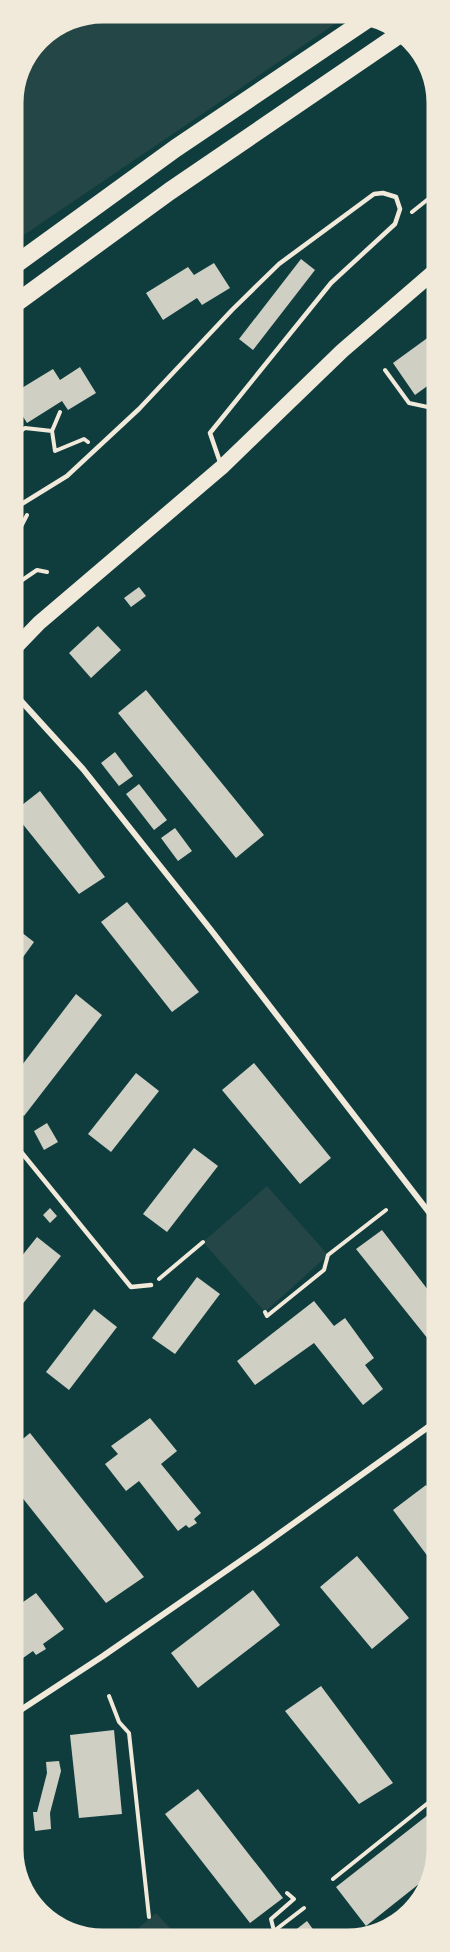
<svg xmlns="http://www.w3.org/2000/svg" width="450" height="1952" viewBox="0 0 450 1952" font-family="Poppins,sans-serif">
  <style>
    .green { fill: #244646 }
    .building { fill: #cfcfc3 }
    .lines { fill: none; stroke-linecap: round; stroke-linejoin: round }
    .path { stroke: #f1e9da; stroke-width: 4 }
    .service { stroke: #f1e9da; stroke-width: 4.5 }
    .minor { stroke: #f1e9da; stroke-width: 6 }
    .primary { stroke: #f1e9da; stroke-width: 15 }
    .motorway { stroke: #f1e9da; stroke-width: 18 }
    .rim { fill: none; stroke: #f1e9da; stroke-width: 3 }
  </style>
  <rect width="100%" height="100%" fill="#0f3d3e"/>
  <!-- green -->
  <path class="green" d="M104,12L348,15L12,243V98L39,39Z
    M267,1186L328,1255L265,1312L203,1242Z
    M156,1913L180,1939L127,1938Z"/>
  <!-- building -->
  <path class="building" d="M301,259L315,270L253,350L239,339Z
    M214,263L230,288L202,305L197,298L163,320L146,293L188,267L194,275Z
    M437,331V379L415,395L393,363Z
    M80,367L96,393L68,410L62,401L27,423L12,399V394L53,369L60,380Z
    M139,587L146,596L131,607L124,598Z
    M98,626L121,650L91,678L69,653Z
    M146,690L264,835L236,858L118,713Z
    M115,752L133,776L119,786L101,763Z
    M139,784L167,820L154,830L126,794Z
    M40,791L105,877L79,894L13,812Z
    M175,828L192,851L178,861L161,838Z
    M127,902L199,992L172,1012L101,922Z
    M12,925L34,942L13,971Z
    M76,994L102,1015L24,1116L13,1108V1077Z
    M254,1063L331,1158L300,1184L222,1090Z
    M136,1073L159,1091L111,1152L88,1134Z
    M47,1123L58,1142L44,1150L34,1131Z
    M194,1148L218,1166L167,1232L143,1214Z
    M50,1208L57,1216L50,1223L43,1215Z
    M382,1230L438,1303V1339L432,1344L356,1249Z
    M37,1237L61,1256L13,1316V1267Z
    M197,1277L220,1294L175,1354L152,1338Z
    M314,1301L334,1326L345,1318L374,1358L365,1365L383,1389L363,1405L314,1343L255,1385L237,1361Z
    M94,1309L117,1327L69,1390L46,1372Z
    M150,1418L177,1451L161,1464L201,1513L194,1519L197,1523L189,1528L186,1525L178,1531L139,1481L126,1491L105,1464L118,1454L111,1446Z
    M30,1433L144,1577L106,1603L13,1486V1447Z
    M426,1485L438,1501V1570L393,1510Z
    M357,1556L409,1618L372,1649L320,1587Z
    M253,1590L280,1625L198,1688L171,1653Z
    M36,1593L64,1629L43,1644L46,1649L36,1655L33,1651L13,1665V1609Z
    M321,1686L393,1783L359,1804L285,1711Z
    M114,1730L122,1814L79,1818L70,1735Z
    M59,1761L61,1771L50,1813L51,1829L35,1831L33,1812H37L47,1773L46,1762Z
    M198,1789L283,1898L250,1923L165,1814Z
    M438,1807V1854L429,1876L366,1926L336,1887Z
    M307,1921L320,1939H284Z"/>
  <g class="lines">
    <!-- path -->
    <path class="path" d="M412,212L437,192
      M385,370L409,403L437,409
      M60,412L52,431L55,451L84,439L88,442
      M12,438L25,428L52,431
      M12,544L27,515
      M12,587L37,570L47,572
      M159,1279L203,1242
      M265,1312L267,1316L324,1270L328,1255L386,1210
      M109,1696L119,1722L129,1733L149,1917
      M13,1838L16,1867
      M333,1879L438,1795
      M274,1931L271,1919L294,1899L287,1893
      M260,1939L274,1931L304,1908"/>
    <!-- service -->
    <path class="service" d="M12,510L67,476L139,409L232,310L279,264L374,194L383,193L396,197L400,209L395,224L331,283L210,433L221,465
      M13,1142L131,1287L151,1285"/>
    <!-- minor -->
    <path class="minor" d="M12,691L83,769L211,930L438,1224
      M13,1715L103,1656L262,1546L438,1420"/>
    <!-- primary -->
    <path class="primary" d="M12,651L39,623L222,467L342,351L437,269"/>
    <!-- motorway -->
    <path class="motorway" d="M12,267L176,148L372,16
      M12,306L170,191L400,34"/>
  </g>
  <!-- crop -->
  <path d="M0 0H450V1952H0ZM103 22H347A81 81 0 0 1 428 103V1849A81 81 0 0 1 347 1930H103A81 81 0 0 1 22 1849V103A81 81 0 0 1 103 22Z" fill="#f1e9da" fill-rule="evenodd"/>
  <path class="rim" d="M103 22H347A81 81 0 0 1 428 103V1849A81 81 0 0 1 347 1930H103A81 81 0 0 1 22 1849V103A81 81 0 0 1 103 22Z"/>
</svg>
